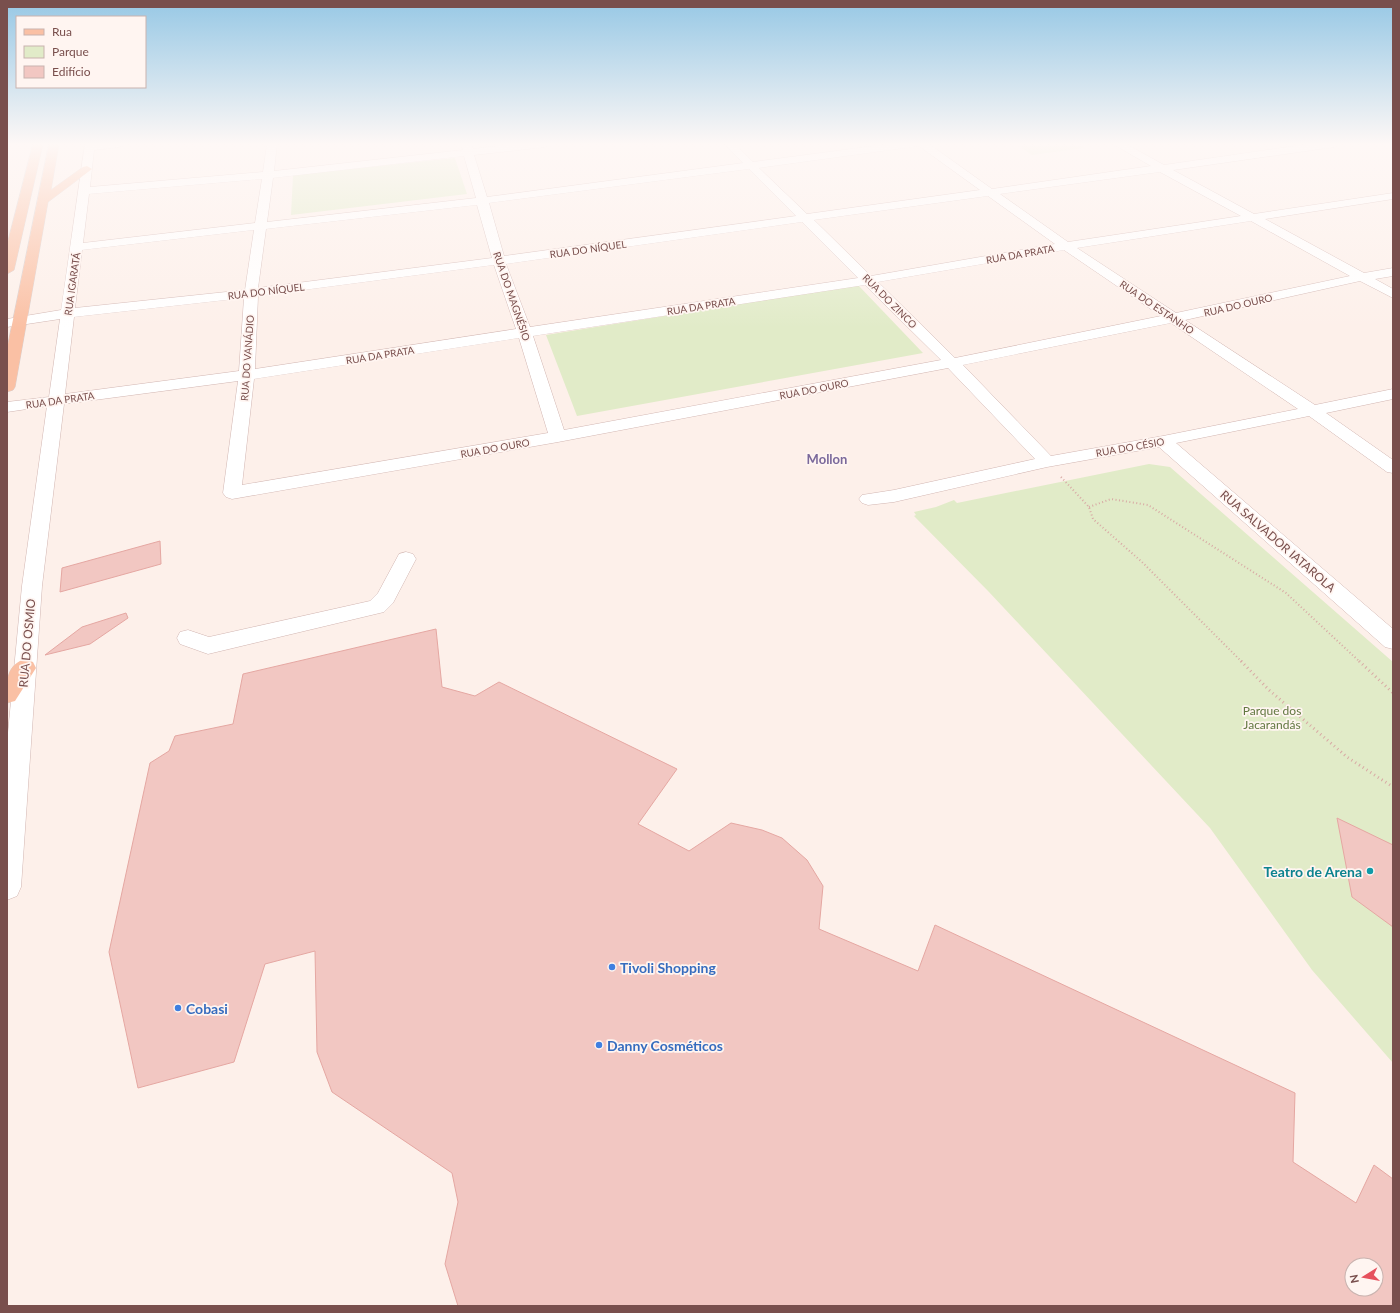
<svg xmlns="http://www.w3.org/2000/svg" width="1400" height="1313" viewBox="0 0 1400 1313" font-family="Lato,sans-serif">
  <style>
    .green { fill: #e1ebc8 }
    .building { fill: #f2c7c2; stroke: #e5a7a2; fill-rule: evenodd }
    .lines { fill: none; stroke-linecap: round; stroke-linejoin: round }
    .minor-casing { stroke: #d2b6b2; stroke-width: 1 }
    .major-casing { stroke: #d9cecd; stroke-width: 1 }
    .path-far1 { stroke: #d8a9a4; stroke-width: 2; stroke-dasharray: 1 2.5; stroke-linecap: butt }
    .path { stroke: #d8a9a4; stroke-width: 3; stroke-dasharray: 1 3.5; stroke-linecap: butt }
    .minor { fill: #fff; fill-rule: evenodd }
    .major { fill: #fac0a4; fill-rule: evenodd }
    .culture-dot { fill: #0f9aa8; stroke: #fff5f1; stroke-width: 1.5 }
    .shop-dot { fill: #3f7fe0; stroke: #fff5f1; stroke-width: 1.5 }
    .labels { text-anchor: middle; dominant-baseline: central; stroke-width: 3.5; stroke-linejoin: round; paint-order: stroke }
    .far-street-label { font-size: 10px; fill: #794f4d; stroke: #fff5f1 }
    .street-label { font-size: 12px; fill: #794f4d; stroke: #fff5f1 }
    .park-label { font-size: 12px; fill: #627841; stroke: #fff5f1 }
    .far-district-label { font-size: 13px; font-weight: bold; fill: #7b699b; stroke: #fff5f1 }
    .near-culture-label { font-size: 14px; font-weight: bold; fill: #0d838f; stroke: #fff5f1; text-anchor: end }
    .near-shop-label { font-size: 14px; font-weight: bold; fill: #366cbe; stroke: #fff5f1; text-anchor: start }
  </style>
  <rect width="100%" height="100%" fill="#fdf0ea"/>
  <!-- green -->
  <path class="green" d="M1016,144H1078L1084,148L1032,155Z
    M455,158L467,194L291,215L293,175Z
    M858,285L923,353L577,416L546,335Z
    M1149,464L1170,467L1393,662V1063L1312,970L1210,828L989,592L914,516L916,515L914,512L936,507L954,500L957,503Z"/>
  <!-- building -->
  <path class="building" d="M160,541L161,564L60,592L62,568Z
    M126,613L128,618L90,644L45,655L82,627Z
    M436,629L442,687L475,696L499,682L677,769L638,824L689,851L731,823L762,830L782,838L807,860L823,886L819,929L918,971L935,925L1295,1093L1293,1162L1356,1203L1374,1165L1393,1179V1306H458L445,1264L458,1202L452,1173L332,1092L317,1052L315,951L265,964L234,1062L138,1088L109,952L150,763L169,751L175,736L233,724L243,674ZM1352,1265H1376V1289H1352Z
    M1337,818L1393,845V927L1352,897Z"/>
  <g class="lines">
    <defs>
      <path id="minor" d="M85,144H124L119,147L94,150L90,187L263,172L267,144H277L274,171L463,150L461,144H471L473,149L514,144H550L545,147L474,155L487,197L743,163L724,144H735L753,162L889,144H929L992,189L1151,166L1113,144H1126L1164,165L1309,144H1339L1334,147L1173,170L1254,214L1393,193V199L1265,219L1364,273L1393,268V276L1375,279L1393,289V298L1360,281L1185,320L1315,405L1393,389V399L1326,413L1393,460V473L1387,472L1309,416L1176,443L1393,629V649L1385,647L1159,447L1047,467L894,502L868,505L862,503L859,499L862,495L894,490L1035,459L948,368L558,442L232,499L226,497L223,493L238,381L64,404L42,586L21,887L17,896L7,900V743L22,586L47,406L7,412V402L49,397L60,319L7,327V319L61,310ZM919,146L980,190L807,214L759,168ZM464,156L476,198L267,222L273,178ZM749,169L796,216L504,256L489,203ZM1160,172L1241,216L1068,242L1000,194ZM262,179L255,223L83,243L89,194ZM988,196L1055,244L871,276L814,220ZM477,205L492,258L258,288L266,229ZM1251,221L1350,276L1176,313L1077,248ZM802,222L858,278L530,327L506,264ZM254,230L245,290L75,308L82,250ZM1064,250L1161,316L955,358L878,282ZM494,265L516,329L255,369L258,296ZM865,285L941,360L564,430L533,336ZM244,298L239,371L65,394L74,317ZM1171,323L1298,409L1163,436L1051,456L963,365ZM519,338L548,433L242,485L254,379Z
        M406,552L413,554L416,559L393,603L384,612L208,654L180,644L177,638L180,632L188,630L209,637L370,601L378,593L399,554Z"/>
      <path id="major" d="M33,144H43L14,270L7,274V245Z
        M49,144H59L51,190L83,167L87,166L92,169L48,202L15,387L13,390L7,392V349Z
        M25,659L33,662L36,668L15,701L7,703C7,685 4,666 25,659Z"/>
    </defs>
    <!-- minor casing -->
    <use href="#minor" class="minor-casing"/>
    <!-- major casing -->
    <use href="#major" class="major-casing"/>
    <!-- path-far1 -->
    <path class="path-far1" d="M1061,477L1089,507L1093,519L1142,562L1242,662
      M1089,507L1111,499L1148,505L1286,593L1360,662"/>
    <!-- path -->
    <path class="path" d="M1241,661L1269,690L1347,757L1393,787
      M1359,661L1393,693"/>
    <!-- minor -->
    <use href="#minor" class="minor"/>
    <!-- major -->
    <use href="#major" class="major"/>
  </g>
  <!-- sky -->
  <linearGradient id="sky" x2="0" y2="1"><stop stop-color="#97c8e5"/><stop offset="0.44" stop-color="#fef8f6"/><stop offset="1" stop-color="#fef8f6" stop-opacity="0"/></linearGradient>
  <rect width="1400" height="328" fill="url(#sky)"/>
  <!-- markers -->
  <circle class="culture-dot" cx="1370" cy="871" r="4"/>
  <g class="shop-dot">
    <circle cx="612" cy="967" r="4"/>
    <circle cx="178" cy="1008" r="4"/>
    <circle cx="599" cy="1045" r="4"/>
  </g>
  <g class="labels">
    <!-- far-street labels -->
    <g class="far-street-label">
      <text transform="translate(588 249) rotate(-8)">RUA DO NÍQUEL</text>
      <text transform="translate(1020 254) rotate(-10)">RUA DA PRATA</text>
      <text transform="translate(72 284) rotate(-82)">RUA IGARATÁ</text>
      <text transform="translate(266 291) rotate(-7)">RUA DO NÍQUEL</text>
      <text transform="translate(512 296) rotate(71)">RUA DO MAGNÉSIO</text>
      <text transform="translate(890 301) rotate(45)">RUA DO ZINCO</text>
      <text transform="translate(1238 305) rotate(-13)">RUA DO OURO</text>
      <text transform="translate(701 306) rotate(-9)">RUA DA PRATA</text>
      <text transform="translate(1157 307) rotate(34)">RUA DO ESTANHO</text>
      <text transform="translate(380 355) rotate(-9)">RUA DA PRATA</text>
      <text transform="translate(247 358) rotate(-86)">RUA DO VANÁDIO</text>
      <text transform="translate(814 389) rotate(-11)">RUA DO OURO</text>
      <text transform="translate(60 400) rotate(-8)">RUA DA PRATA</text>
      <text transform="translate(1130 447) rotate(-10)">RUA DO CÉSIO</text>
      <text transform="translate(495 448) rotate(-10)">RUA DO OURO</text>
    </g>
    <!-- street labels -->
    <g class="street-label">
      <text transform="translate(1278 541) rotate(41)">RUA SALVADOR IATAROLA</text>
      <text transform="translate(27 643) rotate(-85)">RUA DO OSMIO</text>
    </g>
    <!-- park labels -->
    <g class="park-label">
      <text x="1272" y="710">Parque dos<tspan x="1272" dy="14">Jacarandás</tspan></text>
    </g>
    <!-- far-district labels -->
    <g class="far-district-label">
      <text x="827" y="459">Mollon</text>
    </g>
    <!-- near-culture labels -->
    <g class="near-culture-label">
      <text x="1362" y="871">Teatro de Arena</text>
    </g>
    <!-- near-shop labels -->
    <g class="near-shop-label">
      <text x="620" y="967">Tivoli Shopping</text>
      <text x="186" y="1008">Cobasi</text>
      <text x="607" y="1045">Danny Cosméticos</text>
    </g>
  </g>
  <!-- border -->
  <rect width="1400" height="1313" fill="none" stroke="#794f4d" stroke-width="16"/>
  <!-- legend -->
  <rect x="16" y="16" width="130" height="72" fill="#fff5f1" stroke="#c9b3af"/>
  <rect x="24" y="29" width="20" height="6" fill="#fac0a4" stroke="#c9b3af"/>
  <text x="52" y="36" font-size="12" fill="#794f4d">Rua</text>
  <rect x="24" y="46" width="20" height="12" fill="#e1ebc8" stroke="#c9b3af"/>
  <text x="52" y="56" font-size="12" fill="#794f4d">Parque</text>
  <rect x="24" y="66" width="20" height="12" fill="#f2c7c2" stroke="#c9b3af"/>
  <text x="52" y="76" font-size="12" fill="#794f4d">Edifício</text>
  <!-- north arrow -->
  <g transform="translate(1364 1277) rotate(259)"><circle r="19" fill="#fff5f1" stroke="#c9b3af"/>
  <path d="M0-3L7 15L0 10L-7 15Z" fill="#e6505c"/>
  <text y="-6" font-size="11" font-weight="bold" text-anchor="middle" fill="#794f4d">N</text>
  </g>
</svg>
